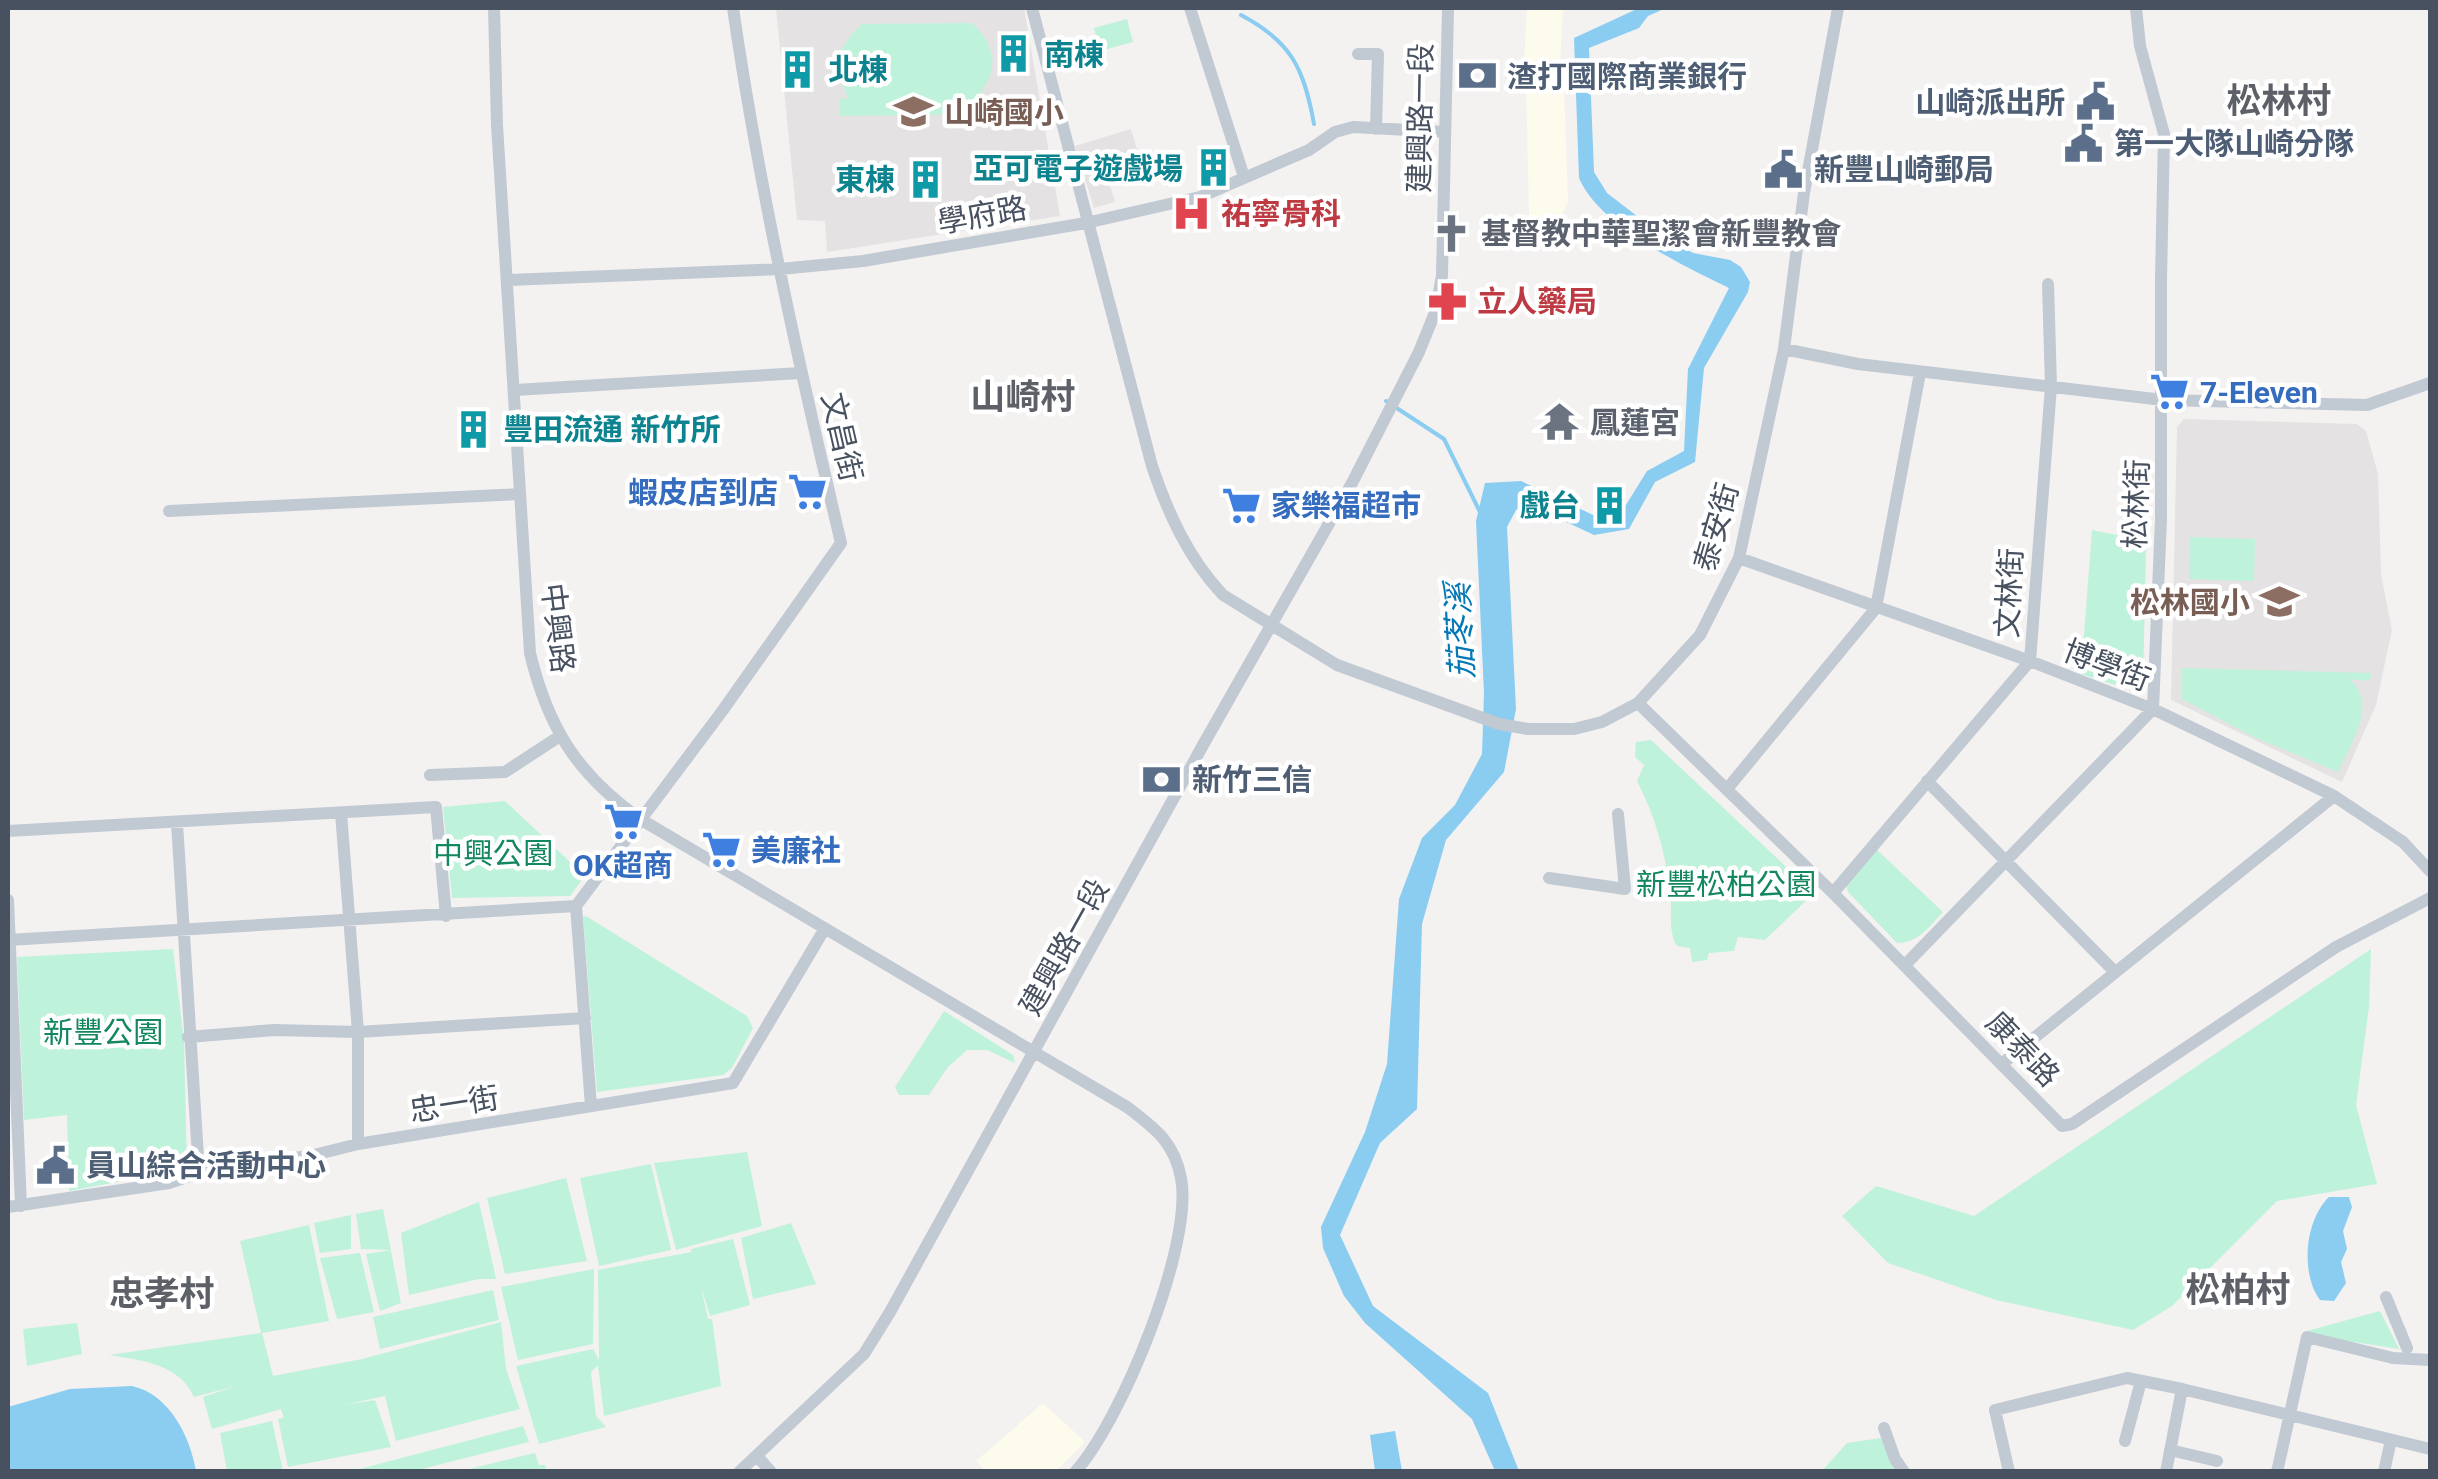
<svg xmlns="http://www.w3.org/2000/svg" width="2438" height="1479" viewBox="0 0 2438 1479" font-family="Roboto,'Noto Sans TC',sans-serif">
  <style>
    .commercial { fill: #fdfbeb }
    .education { fill: #e5e2e3 }
    .green { fill: #bff2da }
    .water { fill: #8acdf1 }
    .lines { fill: none; stroke-linecap: round; stroke-linejoin: round }
    .stream { stroke: #8acdf1; stroke-width: 4 }
    .minor { stroke: #c1c9d3; stroke-width: 12 }
    .labels { text-anchor: middle; dominant-baseline: central; stroke-width: 9; stroke-linejoin: round; paint-order: stroke }
    .culture-label { font-size: 30px; font-weight: bold; fill: #0d838f; stroke: #fff; text-anchor: start }
    .service-label { font-size: 30px; font-weight: bold; fill: #4e5e75; stroke: #fff; text-anchor: start }
    .education-label { font-size: 30px; font-weight: bold; fill: #785e54; stroke: #fff; text-anchor: start }
    .street-label { font-size: 30px; fill: #485160; stroke: #fff }
    .health-label { font-size: 30px; font-weight: bold; fill: #be3a42; stroke: #fff; text-anchor: start }
    .worship-label { font-size: 30px; font-weight: bold; fill: #5b616d; stroke: #fff; text-anchor: start }
    .shop-label { font-size: 30px; font-weight: bold; fill: #366cbe; stroke: #fff; text-anchor: start }
    .park-label { font-size: 30px; fill: #13875d; stroke: #fff }
    .water-label { font-size: 32px; font-style: italic; fill: #0578b5; stroke: #fff }
    .quarter-label { font-size: 35px; font-weight: bold; fill: #5d6067; stroke: #fff }
  </style>
  <rect width="100%" height="100%" fill="#f4f1f1"/>
  <!-- commercial -->
  <path class="commercial" d="M1527,8H1563L1560,63L1524,61Z
    M1526,79L1564,83L1568,202L1556,227L1529,216Z
    M1043,1403L1085,1442L1056,1471H985L976,1461Z"/>
  <!-- education -->
  <path class="education" d="M776,8H1024L1060,216L827,252L825,221L797,220Z
    M1131,129L1137,149L1102,160L1115,202L1094,208L1075,146Z
    M2184,419L2357,424L2366,431L2378,474L2381,574L2392,630L2376,705L2342,782L2171,700L2177,427Z"/>
  <!-- green -->
  <path class="green" d="M1127,19L1133,42L1100,51L1094,28Z
    M972,23C1001,51 997,74 973,103L1000,105V114L840,116L839,99L848,98C834,65 835,49 862,24Z
    M2092,530L2137,539L2146,548L2143,686L2137,692L2081,674Z
    M2190,537L2255,539L2254,581L2189,579Z
    M2182,668L2371,673L2370,681L2350,679C2378,706 2351,742 2338,772L2254,737L2182,699Z
    M1651,740L1814,893L1765,940L1738,937L1734,951L1709,953L1707,960L1692,962L1690,948L1677,946C1667,930 1673,908 1670,890C1665,851 1655,816 1637,781L1644,765L1635,757L1636,742Z
    M505,801L585,876L570,896L452,898L443,807Z
    M1875,848L1943,912C1930,926 1918,943 1897,943L1848,892L1846,885Z
    M586,916L747,1016L753,1028L732,1068L723,1075L597,1092L583,917Z
    M173,949L184,1041L187,1169L69,1191L67,1115L24,1120L17,957Z
    M2371,949L2369,1007L2356,1105L2377,1184L2277,1201L2172,1306L2133,1330L1996,1300L1888,1263L1842,1216L1876,1186L1974,1216Z
    M944,1011L1013,1055L1015,1063L987,1050H967L948,1067L929,1095H899L895,1087Z
    M747,1152L762,1226L676,1250L654,1163Z
    M651,1164L671,1250L599,1266L580,1178Z
    M566,1178L587,1261L505,1274L487,1198Z
    M479,1202L496,1279H479L409,1295L401,1233Z
    M383,1209L401,1303L380,1311L366,1254L391,1250L361,1249L356,1214Z
    M351,1215V1249L320,1253L314,1223Z
    M791,1223L816,1284L753,1299L741,1238Z
    M309,1225L329,1321L262,1333L273,1376L362,1359L501,1322L506,1369L520,1409L396,1441L385,1396L344,1405L375,1400L391,1447L288,1467L278,1419L284,1418L281,1409L212,1429L203,1397L236,1386L194,1397C180,1364 140,1360 109,1355L261,1333L240,1241Z
    M733,1239L750,1305L710,1316L701,1287L708,1319H712L721,1386L604,1416L598,1365L591,1372L596,1416L606,1427L539,1444L516,1366L593,1349L599,1360L598,1270L691,1252V1249Z
    M360,1253L374,1312L337,1319L320,1258Z
    M594,1269L593,1344L518,1360L501,1287Z
    M493,1290L499,1320L380,1349L373,1317Z
    M2380,1311L2399,1349L2309,1335L2307,1331Z
    M77,1323L82,1354L27,1366L23,1329Z
    M272,1421L283,1471H227L220,1433Z
    M523,1426L529,1442L414,1471H352Z
    M1881,1438L1895,1471L1821,1472L1847,1443Z
    M535,1453L539,1465H545L546,1471H461Z"/>
  <!-- water -->
  <path class="water" d="M1639,8H1666L1648,16L1639,28L1589,48L1594,172L1607,193L1663,236L1693,253L1730,260L1741,267L1750,282L1748,292L1704,368L1695,462L1655,482L1629,529L1594,535L1530,505L1516,510L1507,527L1516,709L1504,772L1446,840L1422,924L1417,1109L1380,1143L1340,1235L1373,1306L1488,1393L1519,1471H1495L1472,1419L1365,1323L1344,1296L1323,1248L1321,1227L1365,1132L1387,1064L1399,899L1422,838L1455,805L1482,754L1484,693L1476,521L1485,483L1521,481L1608,522L1621,513L1647,471L1684,451L1688,369L1729,288C1684,266 1599,226 1579,178L1574,38Z
    M2329,1197H2349L2352,1207L2343,1231L2347,1249L2341,1262L2346,1283L2334,1301L2320,1300C2300,1273 2305,1220 2329,1197Z
    M132,1386C169,1394 190,1436 196,1471H8V1407L70,1389Z
    M1395,1431L1402,1471H1375L1370,1435Z"/>
  <g class="lines">
    <!-- stream -->
    <path class="stream" d="M1241,15C1292,42 1304,69 1314,124
      M1386,401L1444,439L1480,512"/>
    <!-- minor -->
    <path class="minor" d="M494,8L497,125L530,653C548,728 577,774 640,819L1127,1107C1154,1128 1174,1141 1181,1178C1194,1244 1121,1422 1075,1472
      M1032,8L1152,466C1168,513 1188,558 1223,595L1337,665L1499,724L1528,729H1574L1602,722L1638,703L1700,635L1739,558L1784,349L1804,193L1838,8
      M1190,8L1244,177
      M1358,54H1378L1376,129
      M509,280L780,269L863,261L1086,223L1200,197L1309,150L1335,132L1353,127L1445,132
      M1784,349L1858,364L2163,400L2367,405L2430,383
      M515,390L801,373
      M169,511L520,494
      M1739,558L2030,661L2153,709L2334,796L2403,842L2430,871
      M1638,703L1833,893L2062,1126L2072,1124L2336,947L2430,898
      M430,775L505,772L560,736
      M1927,781L2114,971
      M1727,789L1876,608L1920,373
      M341,813L358,1032V1144
      M177,823L199,1173
      M8,831L436,807L446,916
      M1549,878L1625,889L1618,814
      M1833,893L2030,661L2051,386L2048,284
      M8,900L21,1206
      M576,906L591,1106
      M8,940L576,906L723,710L841,543C799,365 759,188 733,8
      M1905,965L2153,709L2161,519V279L2164,134L2140,46L2136,8
      M188,1037L274,1030L358,1032L585,1018
      M2003,1063L2334,796
      M8,1207L169,1183L199,1173L314,1155L358,1144L733,1083L824,930
      M2386,1297L2407,1348
      M1884,1428L1895,1459L1904,1472
      M2125,1441L2141,1381
      M2170,1450L2217,1461
      M757,1456L771,1472
      M739,1472L864,1354L890,1312L1203,745L1352,483L1419,352L1436,310L1442,275L1448,8
      M2009,1472L1995,1410L2127,1378L2182,1389L2430,1449
      M2166,1472L2182,1389
      M2277,1472L2307,1337L2393,1358L2430,1360
      M2384,1472L2391,1440"/>
  </g>
  <!-- icons -->
  <defs>
    <symbol id="building-bare" viewBox="-9 -9 18 18"><path d="M-4-6H4V6H1V3H-1V6H-4ZM-2.5-4.3h1.7v1.8h-1.7ZM.8-4.3h1.7v1.8H.8ZM-2.5-1h1.7V.8h-1.7ZM.8-1h1.7V.8H.8Z" fill="#0f9aa8" stroke="#fff" stroke-width="2.5" paint-order="stroke"/></symbol>
    <symbol id="bank-bare" viewBox="-9 -9 18 18"><path d="M-6-4H6V4H-6ZM0-2.3a2.3 2.3 0 1 0 0 4.6a2.3 2.3 0 1 0 0-4.6Z" fill="#5c6f8a" stroke="#fff" stroke-width="2.5" paint-order="stroke"/></symbol>
    <symbol id="civic-bare" viewBox="-9 -9 18 18"><path d="M-.6-6.5H3V-4.5H.6V-3L4-1V1h2V6H-6V1h2V-1L-.6-3ZM-1.2 2.5V6h2.4V2.5Z" fill="#5c6f8a" stroke="#fff" stroke-width="2.5" paint-order="stroke"/></symbol>
    <symbol id="school-bare" viewBox="-9 -9 18 18"><path d="M0-5L7-2L0 1L-7-2ZM-4 1L0 2.5L4 1V4Q0 6-4 4Z" fill="#8d6e63" stroke="#fff" stroke-width="2.5" paint-order="stroke"/></symbol>
    <symbol id="hospital-bare" viewBox="-9 -9 18 18"><path d="M-5-5h3v3.5h4V-5h3V5h-3V1.5h-4V5h-3Z" fill="#e0444e" stroke="#fff" stroke-width="2.5" paint-order="stroke"/></symbol>
    <symbol id="church-bare" viewBox="-9 -9 18 18"><path d="M-1.2-6h2.4v3.5h3.3v2.4h-3.3V6h-2.4V-.1h-3.3v-2.4h3.3Z" fill="#6b7280" stroke="#fff" stroke-width="2.5" paint-order="stroke"/></symbol>
    <symbol id="pharmacy-bare" viewBox="-9 -9 18 18"><path d="M-2-6h4v4h4v4h-4v4h-4v-4h-4v-4h4Z" fill="#e0444e" stroke="#fff" stroke-width="2.5" paint-order="stroke"/></symbol>
    <symbol id="supermarket-bare" viewBox="-9 -9 18 18"><path d="M-6-5.5h2.5l.6 2H6L4.5 2H-2.5L-4.4-4H-6ZM-1.5 3.2a1.3 1.3 0 1 0 .1 0ZM3 3.2a1.3 1.3 0 1 0 .1 0Z" fill="#3f7fe0" stroke="#fff" stroke-width="2.5" paint-order="stroke"/></symbol>
    <symbol id="temple-bare" viewBox="-9 -9 18 18"><path d="M0-6L5-2H3V0L6.5 2.5H4V6H1.5V3h-3V6H-4V2.5H-6.5L-3 0V-2H-5Z" fill="#6b7280" stroke="#fff" stroke-width="2.5" paint-order="stroke"/></symbol>
  </defs>
  <g fill-rule="evenodd">
    <use href="#building-bare" x="986" y="26" width="55" height="55"/>
    <use href="#building-bare" x="770" y="42" width="55" height="55"/>
    <use href="#bank-bare" x="1450" y="48" width="55" height="55"/>
    <use href="#civic-bare" x="2068" y="74" width="55" height="55"/>
    <use href="#school-bare" x="886" y="84" width="55" height="55"/>
    <use href="#civic-bare" x="2056" y="116" width="55" height="55"/>
    <use href="#building-bare" x="1186" y="140" width="55" height="55"/>
    <use href="#civic-bare" x="1756" y="142" width="55" height="55"/>
    <use href="#building-bare" x="898" y="152" width="55" height="55"/>
    <use href="#hospital-bare" x="1164" y="186" width="55" height="55"/>
    <use href="#church-bare" x="1424" y="206" width="55" height="55"/>
    <use href="#pharmacy-bare" x="1420" y="274" width="55" height="55"/>
    <use href="#supermarket-bare" x="2142" y="364" width="55" height="55"/>
    <use href="#temple-bare" x="1532" y="394" width="55" height="55"/>
    <use href="#building-bare" x="446" y="402" width="55" height="55"/>
    <use href="#supermarket-bare" x="780" y="464" width="55" height="55"/>
    <use href="#supermarket-bare" x="1214" y="478" width="55" height="55"/>
    <use href="#building-bare" x="1582" y="478" width="55" height="55"/>
    <use href="#school-bare" x="2252" y="574" width="55" height="55"/>
    <use href="#bank-bare" x="1134" y="752" width="55" height="55"/>
    <use href="#supermarket-bare" x="596" y="794" width="55" height="55"/>
    <use href="#supermarket-bare" x="694" y="822" width="55" height="55"/>
    <use href="#civic-bare" x="28" y="1138" width="55" height="55"/>
  </g>
  <g class="labels">
    <!-- culture labels -->
    <g class="culture-label">
      <text x="1044" y="54">南棟</text>
      <text x="828" y="69">北棟</text>
      <text x="1183" y="168" text-anchor="end">亞可電子遊戲場</text>
      <text x="895" y="179" text-anchor="end">東棟</text>
      <text x="503" y="429">豐田流通 新竹所</text>
      <text x="1580" y="505" text-anchor="end">戲台</text>
    </g>
    <!-- service labels -->
    <g class="service-label">
      <text x="1507" y="76">渣打國際商業銀行</text>
      <text x="2065" y="102" text-anchor="end">山崎派出所</text>
      <text x="2114" y="143">第一大隊山崎分隊</text>
      <text x="1814" y="169">新豐山崎郵局</text>
      <text x="1192" y="779">新竹三信</text>
      <text x="86" y="1165">員山綜合活動中心</text>
    </g>
    <!-- education labels -->
    <g class="education-label">
      <text x="944" y="112">山崎國小</text>
      <text x="2250" y="602" text-anchor="end">松林國小</text>
    </g>
    <!-- street labels -->
    <g class="street-label">
      <text transform="translate(1420 118) rotate(-89)">建興路一段</text>
      <text transform="translate(982 215) rotate(-10)">學府路</text>
      <text transform="translate(842 437) rotate(77)">文昌街</text>
      <text transform="translate(2136 504) rotate(-88)">松林街</text>
      <text transform="translate(1716 527) rotate(-74)">泰安街</text>
      <text transform="translate(2009 593) rotate(-87)">文林街</text>
      <text transform="translate(558 628) rotate(83)">中興路</text>
      <text transform="translate(2107 665) rotate(21)">博學街</text>
      <text transform="translate(1064 947) rotate(-61)">建興路一段</text>
      <text transform="translate(2023 1049) rotate(46)">康泰路</text>
      <text transform="translate(454 1104) rotate(-9)">忠一街</text>
    </g>
    <!-- health labels -->
    <g class="health-label">
      <text x="1221" y="213">祐寧骨科</text>
      <text x="1477" y="301">立人藥局</text>
    </g>
    <!-- worship labels -->
    <g class="worship-label">
      <text x="1481" y="233">基督教中華聖潔會新豐教會</text>
      <text x="1590" y="422">鳳蓮宮</text>
    </g>
    <!-- shop labels -->
    <g class="shop-label">
      <text x="2200" y="392">7-Eleven</text>
      <text x="778" y="492" text-anchor="end">蝦皮店到店</text>
      <text x="1271" y="505">家樂福超市</text>
      <text x="751" y="850">美廉社</text>
      <text x="623" y="865" text-anchor="middle">OK超商</text>
    </g>
    <!-- park labels -->
    <g class="park-label">
      <text x="493" y="853">中興公園</text>
      <text x="1726" y="884">新豐松柏公園</text>
      <text x="103" y="1032">新豐公園</text>
    </g>
    <!-- water labels -->
    <g class="water-label">
      <text transform="translate(1460 631) rotate(-93)">茄苳溪</text>
    </g>
    <!-- quarter labels -->
    <g class="quarter-label">
      <text x="2279" y="101">松林村</text>
      <text x="1023" y="397">山崎村</text>
      <text x="2238" y="1290">松柏村</text>
      <text x="162" y="1294">忠孝村</text>
    </g>
  </g>
  <!-- border -->
  <rect width="2438" height="1479" fill="none" stroke="#485160" stroke-width="20"/>
</svg>
